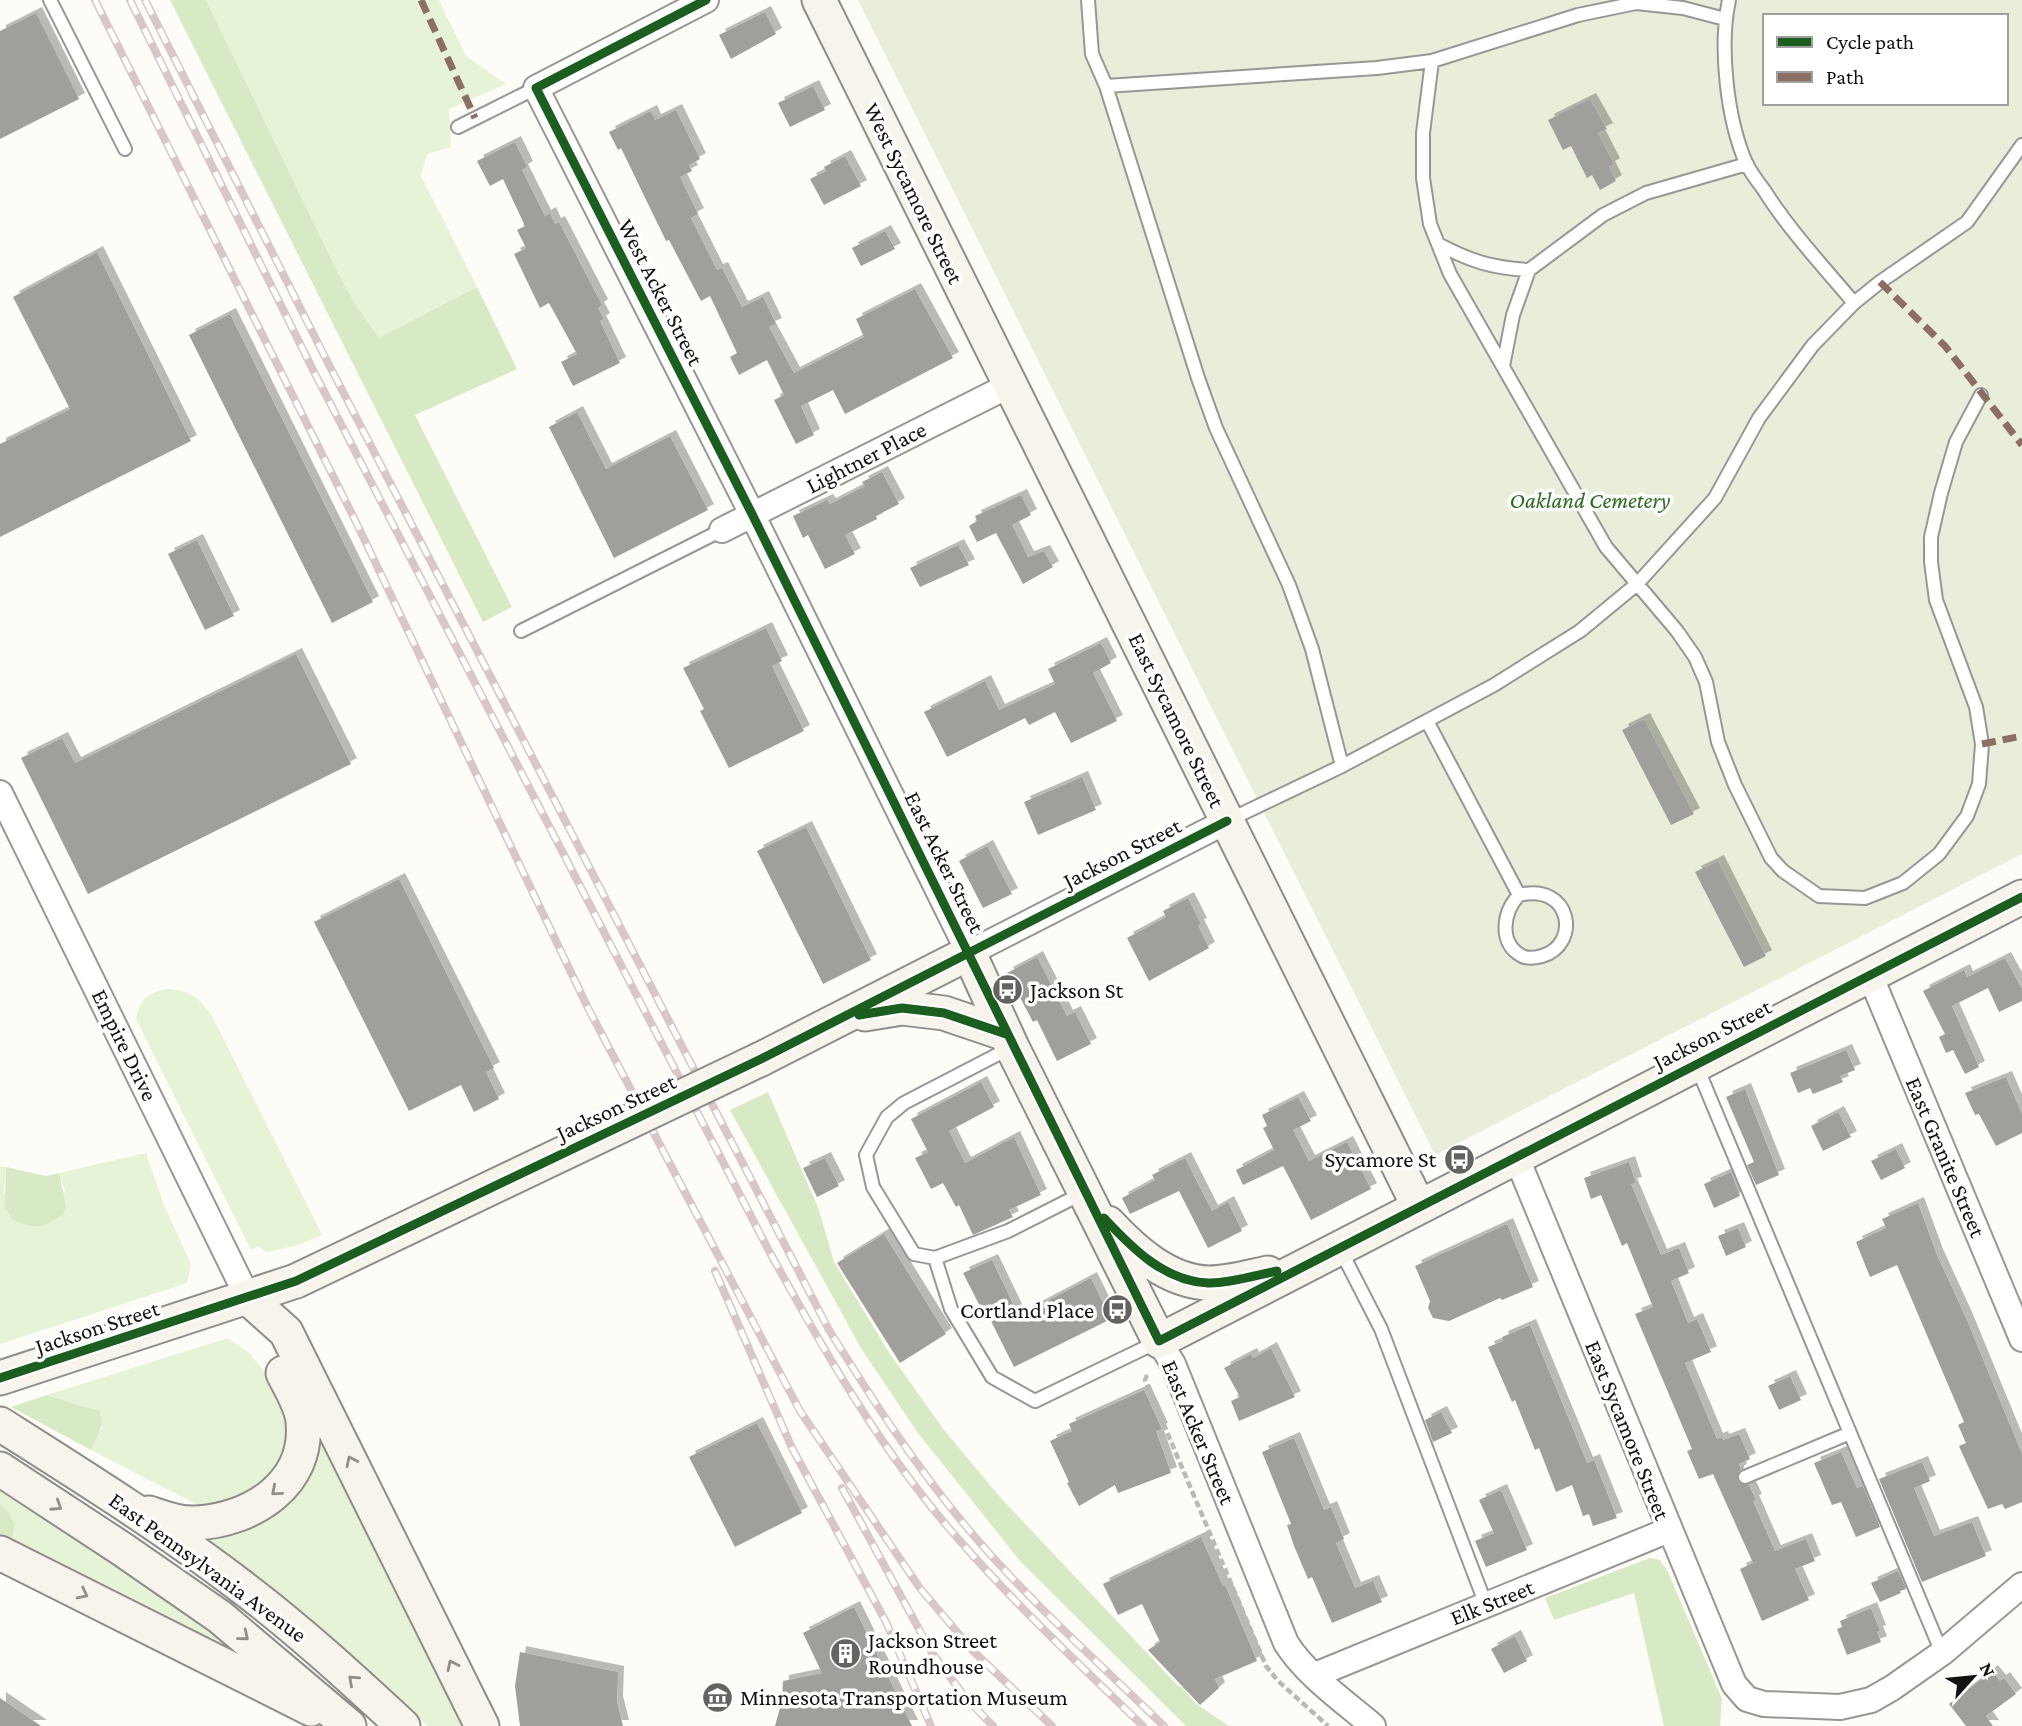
<svg xmlns="http://www.w3.org/2000/svg" width="2022" height="1726" viewBox="0 0 2022 1726" font-family="'Crimson Pro',serif">
  <style>
    .green { fill: #e7f3d7 }
    .forest { fill: #d8eac5 }
    .cemetery { fill: #e9eedb; fill-rule: evenodd }
    .building { fill: #a19f9c; filter: url(#shadow) }
    .lines { fill: none; stroke-linecap: round; stroke-linejoin: round }
    .lane-casing { stroke: #979795; stroke-width: 16 }
    .street-casing { stroke: #979795; stroke-width: 28 }
    .secondary-casing { stroke: #8e8d8b; stroke-width: 37 }
    .path { stroke: #b9b9b8; stroke-width: 4.5; stroke-dasharray: 7 3.5; stroke-linecap: butt }
    .lane { stroke: #fffffe; stroke-width: 12 }
    .street { stroke: #fffffe; stroke-width: 24 }
    .secondary { stroke: #f6f4eb; stroke-width: 33 }
    .rail-casing { stroke: #d9c6c7; stroke-width: 8 }
    .rail { stroke: #fff; stroke-width: 5; stroke-dasharray: 16; stroke-linecap: butt }
    .secondary-bridge-casing { stroke: #8e8d8b; stroke-width: 37; stroke-linecap: butt }
    .secondary-bridge { stroke: #f6f4eb; stroke-width: 33 }
    .quiet { stroke: #8d6e63; stroke-width: 7; stroke-dasharray: 14 7; stroke-linecap: butt }
    .cycleway-casing { stroke: #fff; stroke-width: 13 }
    .cycleway { stroke: #1b5e20; stroke-width: 9 }
    .oneway { stroke: #8f8e89 }
    .labels { text-anchor: middle; dominant-baseline: central; stroke-width: 7; stroke-linejoin: round; paint-order: stroke }
    .street-label { font-size: 23px; fill: #111; stroke: #fff }
    .park-label { font-size: 23px; font-style: italic; fill: #2f6b1f; stroke: #fff }
    .poi-label { font-size: 23px; fill: #111; stroke: #fff; text-anchor: start }
  </style>
  <defs>
    <filter id="shadow"><feDropShadow dx="6" dy="-6" stdDeviation="0" flood-color="#0004"/></filter>
  </defs>
  <rect width="100%" height="100%" fill="#fdfcf7"/>
  <!-- green -->
  <path class="green" d="M206,0H439L466,56L506,84L449,109L451,147L427,154L421,176L477,287L379,339L357,307L338,273Z
    M166,989C188,989 200,998 212,1016L322,1235L298,1245L267,1252L258,1246L251,1250L136,1019C140,999 146,994 166,989Z
    M146,1153L164,1205L191,1264L187,1283L0,1344V1166L6,1167L4,1193L65,1192L59,1173Z
    M228,1338L249,1353L269,1377L289,1424L285,1456L256,1495L205,1506L196,1504L91,1450L102,1427L84,1406L47,1395Z
    M312,1420L470,1726H428L303,1615L204,1537L234,1530Z
    M0,1484L159,1587L255,1665L10,1544L7,1510L0,1504Z"/>
  <!-- forest -->
  <path class="forest" d="M170,0H206L338,273L357,307L379,338L477,287L517,369L415,415L512,607L483,622Z
    M768,1092L819,1210L834,1262L890,1354L944,1430L999,1496L1179,1687L1181,1686L1196,1704L1229,1726H1186L1020,1561L918,1433L862,1350L730,1110Z
    M6,1167L46,1176L59,1173L66,1206L63,1215L43,1226H29L13,1220L5,1208Z
    M47,1395L99,1411C106,1425 97,1436 91,1450L11,1407Z
    M0,1504L7,1510L15,1525L10,1544L0,1539Z
    M1650,1558L1660,1560L1668,1572L1722,1699L1720,1726H1664L1634,1593L1554,1620L1545,1598Z"/>
  <!-- cemetery -->
  <path class="cemetery" d="M858,0H2022V854L1435,1155ZM1765,16H2006V103H1765Z"/>
  <!-- building -->
  <path class="building" d="M765,12L776,34L731,59L719,35Z
    M36,13L79,99L0,139V31Z
    M813,86L825,110L790,127L778,103Z
    M1590,99L1607,129L1598,133L1614,164L1609,167L1616,181L1600,190L1592,175L1587,178L1571,146L1563,150L1548,120Z
    M676,110L700,159L689,165L692,171L680,177L698,214L691,218L717,270L722,268L742,307L763,297L776,324L769,327L794,373L864,337L856,319L915,289L953,358L845,414L833,390L801,406L814,435L796,444L774,400L784,395L767,360L739,375L730,357L737,353L710,296L701,301L669,240L666,241L621,148L618,150L609,132L651,111L655,120Z
    M515,142L527,167L522,170L545,216L550,213L555,224L559,222L602,305L598,308L604,319L600,321L620,363L573,386L561,362L577,354L549,303L540,308L514,254L526,248L517,230L525,226L503,179L490,186L477,161Z
    M845,156L861,186L824,205L810,179L826,171L824,167Z
    M885,231L895,249L861,266L852,248Z
    M97,252L191,441L0,537V444L70,409L13,297Z
    M230,314L373,602L332,623L189,335Z
    M577,412L606,469L670,436L708,510L614,558L549,427Z
    M882,472L899,504L876,516L877,519L845,535L855,554L825,569L808,535L803,538L793,516L827,500L830,504L865,486L862,482Z
    M1021,495L1031,515L1012,525L1028,557L1044,551L1053,567L1023,584L996,533L977,542L969,526L977,521L975,516Z
    M197,540L234,616L205,630L168,554Z
    M958,545L969,565L920,587L910,568Z
    M766,628L782,661L772,666L804,731L729,768L700,711L704,709L683,668Z
    M1101,643L1111,663L1093,673L1117,721L1071,743L1055,712L1029,725L1025,718L947,757L924,712L985,681L999,710L1055,684L1048,669Z
    M296,654L351,764L88,894L21,758L62,738L75,763Z
    M1644,719L1694,814L1671,825L1622,730Z
    M1082,777L1096,810L1038,835L1024,802Z
    M806,827L871,960L823,984L757,851Z
    M987,846L1012,894L983,908L959,861Z
    M1718,861L1766,956L1744,967L1695,872Z
    M399,879L494,1068L486,1072L499,1099L474,1112L461,1085L409,1111L314,922Z
    M1188,898L1201,924L1198,925L1209,948L1149,981L1127,938L1166,917L1163,911Z
    M1037,957L1067,1016L1075,1012L1091,1044L1057,1061L1037,1020L1033,1022L1007,973Z
    M2005,958L2022,989V1001L1999,1012L1988,988L1952,1006L1979,1067L1965,1074L1953,1050L1946,1053L1939,1037L1945,1034L1923,991L1964,970L1967,977Z
    M1846,1050L1855,1070L1840,1076L1843,1082L1813,1094L1810,1088L1798,1093L1790,1073Z
    M2006,1077L2022,1114V1133L1996,1146L1979,1114L1975,1115L1965,1093Z
    M981,1082L994,1107L949,1131L965,1163L1014,1137L1041,1195L1009,1210L1013,1217L973,1235L959,1205L956,1207L943,1183L931,1189L915,1158L928,1152L911,1119Z
    M1745,1089L1779,1175L1756,1185L1747,1165L1754,1162L1726,1097Z
    M1298,1097L1311,1121L1293,1130L1309,1161L1347,1142L1371,1189L1311,1220L1283,1166L1243,1185L1236,1170L1274,1150L1263,1128L1267,1126L1262,1115Z
    M1838,1112L1851,1137L1823,1151L1811,1126Z
    M1896,1149L1905,1168L1881,1180L1871,1161Z
    M825,1158L839,1186L817,1197L803,1168Z
    M1185,1158L1212,1211L1228,1202L1242,1231L1208,1248L1179,1191L1130,1214L1122,1198L1155,1180L1152,1175Z
    M1629,1162L1636,1183L1631,1184L1661,1255L1679,1248L1689,1273L1671,1281L1688,1323L1697,1319L1711,1352L1685,1363L1717,1439L1722,1437L1723,1440L1739,1434L1750,1459L1739,1464L1741,1469L1738,1472L1737,1480L1740,1484L1749,1485L1756,1500L1753,1501L1775,1551L1806,1539L1815,1561L1795,1569L1809,1600L1762,1621L1740,1569L1753,1563L1713,1474L1699,1479L1687,1451L1692,1449L1635,1314L1653,1307L1627,1243L1622,1246L1601,1195L1591,1199L1584,1178Z
    M1731,1172L1740,1196L1714,1208L1704,1184Z
    M1918,1203L1937,1255L1966,1318L2022,1454V1502L2005,1509L2002,1504L1988,1509L1967,1464L1959,1446L1966,1443L1958,1425L1964,1422L1897,1265L1870,1277L1856,1242L1886,1228L1882,1219Z
    M1507,1224L1533,1287L1502,1300L1500,1298L1449,1321L1433,1318L1428,1308L1430,1301L1415,1266Z
    M1738,1228L1746,1247L1726,1256L1718,1236Z
    M884,1234L946,1334L900,1363L837,1263Z
    M992,1260L1019,1316L1091,1278L1111,1319L1014,1367L990,1319L987,1320L963,1273Z
    M1530,1325L1587,1463L1594,1460L1617,1518L1593,1526L1589,1514L1583,1516L1572,1485L1556,1492L1539,1448L1535,1450L1515,1400L1512,1402L1488,1347L1503,1341L1502,1337Z
    M1271,1348L1295,1397L1239,1421L1231,1401L1240,1397L1224,1368L1251,1354L1253,1358Z
    M1790,1376L1801,1400L1779,1410L1768,1386Z
    M1144,1390L1162,1429L1156,1431L1171,1473L1118,1493L1115,1485L1079,1506L1067,1483L1069,1482L1050,1441L1072,1431L1069,1424Z
    M1441,1412L1452,1433L1433,1442L1425,1420Z
    M757,1423L802,1513L735,1547L689,1457Z
    M1294,1438L1324,1510L1331,1507L1344,1539L1336,1543L1355,1588L1373,1581L1382,1602L1332,1623L1312,1577L1308,1579L1294,1546L1287,1525L1291,1524L1262,1452Z
    M1841,1452L1857,1488L1863,1486L1880,1527L1856,1537L1841,1502L1832,1505L1814,1463Z
    M1922,1462L1930,1481L1914,1488L1934,1536L1972,1522L1986,1556L1922,1582L1879,1479Z
    M1501,1490L1527,1550L1486,1567L1475,1541L1494,1533L1479,1500Z
    M1201,1537L1223,1586L1225,1585L1257,1661L1215,1679L1219,1688L1200,1705L1148,1650L1160,1642L1142,1604L1118,1615L1103,1584Z
    M1898,1571L1906,1589L1900,1591L1901,1593L1880,1602L1871,1583Z
    M854,1607L912,1726H775L782,1700L783,1681L822,1673L803,1633Z
    M1871,1608L1880,1631L1877,1632L1881,1642L1847,1655L1837,1629L1842,1627L1840,1621Z
    M1515,1636L1527,1661L1504,1673L1491,1649Z
    M520,1652L618,1672L617,1702L623,1726H520L515,1686Z
    M1992,1671L2000,1681L2004,1678L2016,1694L1986,1716L1993,1726H1966L1949,1704Z
    M0,1698L41,1726H0Z"/>
  <g class="lines">
    <defs>
      <path id="lane" d="M50,0L125,149
        M1088,0L1092,54L1106,86L1198,378L1216,428L1289,585L1312,649L1342,766
        M1729,0C1719,47 1727,119 1746,163C1751,173 1758,182 1764,190C1789,230 1823,266 1854,303
        M1432,61L1423,133V178L1430,224L1450,274L1606,547L1677,631L1695,657L1706,682L1718,742L1735,785L1771,858L1783,871L1819,896L1865,898L1903,883L1939,854L1967,816L1979,784L1982,744L1976,707L1936,600L1931,562V537L1941,493L1956,442L1981,395
        M1106,86L1377,68L1432,61L1578,15L1636,3L1683,8L1725,19
        M458,127L536,88
        M1438,244C1471,261 1491,268 1529,270
        M1503,366L1513,315L1529,270L1603,215L1646,193L1747,164
        M521,631L722,530
        M1427,721L1519,895C1503,912 1498,943 1522,956C1528,959 1535,958 1542,956C1581,945 1572,882 1519,895
        M1229,820L1342,766L1494,685L1580,631L1637,584L1715,498L1759,418L1813,345L1854,303L1880,282L1967,222L2022,145
        M1012,1047L904,1103L887,1117L866,1155L873,1187L914,1254L935,1258L1008,1231L1083,1193
        M1697,1067L1942,1653
        M1340,1249L1381,1329L1486,1605
        M935,1258L951,1309L992,1377L1035,1401L1159,1341
        M1745,1477L1850,1433"/>
      <path id="street" d="M706,0L536,88L752,514L969,953L1227,821
        M722,530L1010,385
        M0,793L248,1298
        M1870,975L2022,1339
        M1516,1156L1734,1684L1747,1699L1764,1704L1840,1707L1871,1700L1892,1688L1942,1653L2022,1585
        M1159,1341L1173,1364L1286,1643C1305,1674 1345,1702 1373,1726
        M1315,1675L1669,1530"/>
      <path id="secondary" d="M819,0L1418,1205
        M865,1014L902,1008L944,1013L1006,1034
        M761,1059L969,953L1012,1047L1159,1341L2022,897
        M1108,1223C1134,1251 1168,1282 1209,1283C1228,1283 1249,1277 1268,1273
        M248,1298L286,1332L482,1726
        M0,1378L296,1281
        M0,1424C82,1476 165,1528 242,1587C299,1630 351,1678 403,1726
        M0,1469L122,1549L220,1617L349,1726
        M149,1513C164,1518 180,1524 196,1523C252,1520 309,1484 303,1422C302,1406 290,1387 283,1373
        M0,1553L311,1709"/>
    </defs>
    <!-- lane casing -->
    <use href="#lane" class="lane-casing"/>
    <!-- street casing -->
    <use href="#street" class="street-casing"/>
    <!-- secondary casing -->
    <use href="#secondary" class="secondary-casing"/>
    <!-- path -->
    <path class="path" d="M1147,1375L1145,1380L1266,1666L1278,1681L1328,1726"/>
    <!-- lane -->
    <use href="#lane" class="lane"/>
    <!-- street -->
    <use href="#street" class="street"/>
    <!-- secondary -->
    <use href="#secondary" class="secondary"/>
    <defs>
      <path id="rail" d="M95,0L355,520L588,1008L800,1411L919,1587L974,1652L1052,1726
        M130,0L313,370L768,1249C824,1351 882,1453 960,1541C1017,1606 1081,1666 1143,1726
        M145,0L327,361L829,1330C872,1399 916,1467 969,1530C1028,1600 1098,1662 1164,1726
        M715,1271L792,1448L886,1622L931,1726
        M842,1488L932,1653L965,1697L993,1726"/>
    </defs>
    <!-- rail casing -->
    <use href="#rail" class="rail-casing"/>
    <!-- rail -->
    <use href="#rail" class="rail"/>
    <defs>
      <path id="secondary-bridge" d="M296,1281L761,1059"/>
    </defs>
    <!-- secondary-bridge casing -->
    <use href="#secondary-bridge" class="secondary-bridge-casing"/>
    <!-- secondary-bridge -->
    <use href="#secondary-bridge" class="secondary-bridge"/>
    <!-- quiet -->
    <path class="quiet" d="M421,0L475,118
      M1880,282L1945,346L2022,445
      M1982,744L2022,736"/>
    <defs>
      <path id="cycleway" d="M706,0L536,88L752,514L1159,1341L2022,897
        M859,1015L902,1008L944,1013L1006,1034
        M1104,1218C1132,1248 1164,1281 1208,1283C1228,1284 1257,1275 1277,1271
        M0,1378L296,1281L761,1059L1227,821"/>
    </defs>
    <!-- cycleway casing -->
    <use href="#cycleway" class="cycleway-casing"/>
    <!-- cycleway -->
    <use href="#cycleway" class="cycleway"/>
  </g>
  <!-- one-way arrows -->
  <defs><path id="oneway-chevron" d="M-2-3.5L2.5 0L-2 3.5" fill="none" stroke-width="1.6" stroke-linecap="round" stroke-linejoin="round" transform="scale(1.75)"/></defs>
  <g class="oneway">
    <use href="#oneway-chevron" transform="translate(351 1461) rotate(-116)"/>
    <use href="#oneway-chevron" transform="translate(276 1491) rotate(139)"/>
    <use href="#oneway-chevron" transform="translate(57 1506) rotate(33)"/>
    <use href="#oneway-chevron" transform="translate(83 1594) rotate(27)"/>
    <use href="#oneway-chevron" transform="translate(244 1636) rotate(39)"/>
    <use href="#oneway-chevron" transform="translate(452 1665) rotate(-116)"/>
    <use href="#oneway-chevron" transform="translate(353 1680) rotate(-138)"/>
  </g>
  <!-- icons -->
  <defs>
    <symbol id="bus-disc" viewBox="-11 -11 22 22"><circle r="9.5" fill="#646362" stroke="#fff"/><path d="M-5-6H5V4H4V6H2V4H-2V6H-4V4H-5ZM-3.5-4V0h7V-4ZM-3.5 1.2v1.5H-2V1.2ZM2 1.2v1.5H3.5V1.2Z" fill="#fff"/></symbol>
    <symbol id="building-disc" viewBox="-11 -11 22 22"><circle r="9.5" fill="#646362" stroke="#fff"/><path d="M-4-6H4V6H1V3H-1V6H-4ZM-2.5-4.3h1.7v1.8h-1.7ZM.8-4.3h1.7v1.8H.8ZM-2.5-1h1.7V.8h-1.7ZM.8-1h1.7V.8H.8Z" fill="#fff"/></symbol>
    <symbol id="museum-disc" viewBox="-11 -11 22 22"><circle r="9.5" fill="#646362" stroke="#fff"/><path d="M0-6L6-3V-2H-6V-3ZM-5-1h2V3h-2ZM-1-1h2V3h-2ZM3-1h2V3H3ZM-6 4H6V6H-6Z" fill="#fff"/></symbol>
  </defs>
  <g fill-rule="evenodd">
    <use href="#bus-disc" x="990" y="972" width="35" height="35"/>
    <use href="#bus-disc" x="1442" y="1142" width="35" height="35"/>
    <use href="#bus-disc" x="1100" y="1292" width="35" height="35"/>
    <use href="#building-disc" x="828" y="1636" width="35" height="35"/>
    <use href="#museum-disc" x="700" y="1680" width="35" height="35"/>
  </g>
  <g class="labels">
    <!-- street labels -->
    <g class="street-label">
      <text transform="translate(914 193) rotate(64)">West Sycamore Street</text>
      <text transform="translate(661 292) rotate(63)">West Acker Street</text>
      <text transform="translate(866 457) rotate(-27)">Lightner Place</text>
      <text transform="translate(1177 720) rotate(64)">East Sycamore Street</text>
      <text transform="translate(1122 853) rotate(-27)">Jackson Street</text>
      <text transform="translate(945 862) rotate(64)">East Acker Street</text>
      <text transform="translate(1712 1034) rotate(-27)">Jackson Street</text>
      <text transform="translate(125 1045) rotate(64)">Empire Drive</text>
      <text transform="translate(616 1107) rotate(-25)">Jackson Street</text>
      <text transform="translate(1946 1157) rotate(67)">East Granite Street</text>
      <text transform="translate(97 1327) rotate(-18)">Jackson Street</text>
      <text transform="translate(1628 1430) rotate(68)">East Sycamore Street</text>
      <text transform="translate(1199 1432) rotate(67)">East Acker Street</text>
      <text transform="translate(208 1567) rotate(36)">East Pennsylvania Avenue</text>
      <text transform="translate(1492 1602) rotate(-22)">Elk Street</text>
    </g>
    <!-- park labels -->
    <g class="park-label">
      <text x="1590" y="500">Oakland Cemetery</text>
    </g>
    <!-- poi labels -->
    <g class="poi-label">
      <text x="1030" y="990">Jackson St</text>
      <text x="1436" y="1159" text-anchor="end">Sycamore St</text>
      <text x="1094" y="1310" text-anchor="end">Cortland Place</text>
      <text x="868" y="1640">Jackson Street<tspan x="868" dy="26">Roundhouse</tspan></text>
      <text x="740" y="1697">Minnesota Transportation Museum</text>
    </g>
  </g>
  <!-- legend -->
  <rect x="1763" y="14" width="245" height="91" fill="#ffffff" stroke="#a0a0a0" stroke-width="2"/>
  <rect x="1777" y="37" width="35" height="10" fill="#1b5e20" stroke="#a0a0a0" stroke-width="2"/>
  <text x="1826" y="49" font-size="21" fill="#111111">Cycle path</text>
  <rect x="1777" y="72" width="35" height="10" fill="#8d6e63" stroke="#a0a0a0" stroke-width="2"/>
  <text x="1826" y="84" font-size="21" fill="#111111">Path</text>
  <!-- north arrow -->
  <g transform="translate(1973 1677) rotate(63)" stroke="#ffffff" stroke-width="5" paint-order="stroke">
  <path d="M0-5L12 26L0 18L-12 26Z" fill="#111111"/>
  <text y="-10" font-size="19" font-weight="bold" text-anchor="middle" fill="#111111">N</text>
  </g>
</svg>
